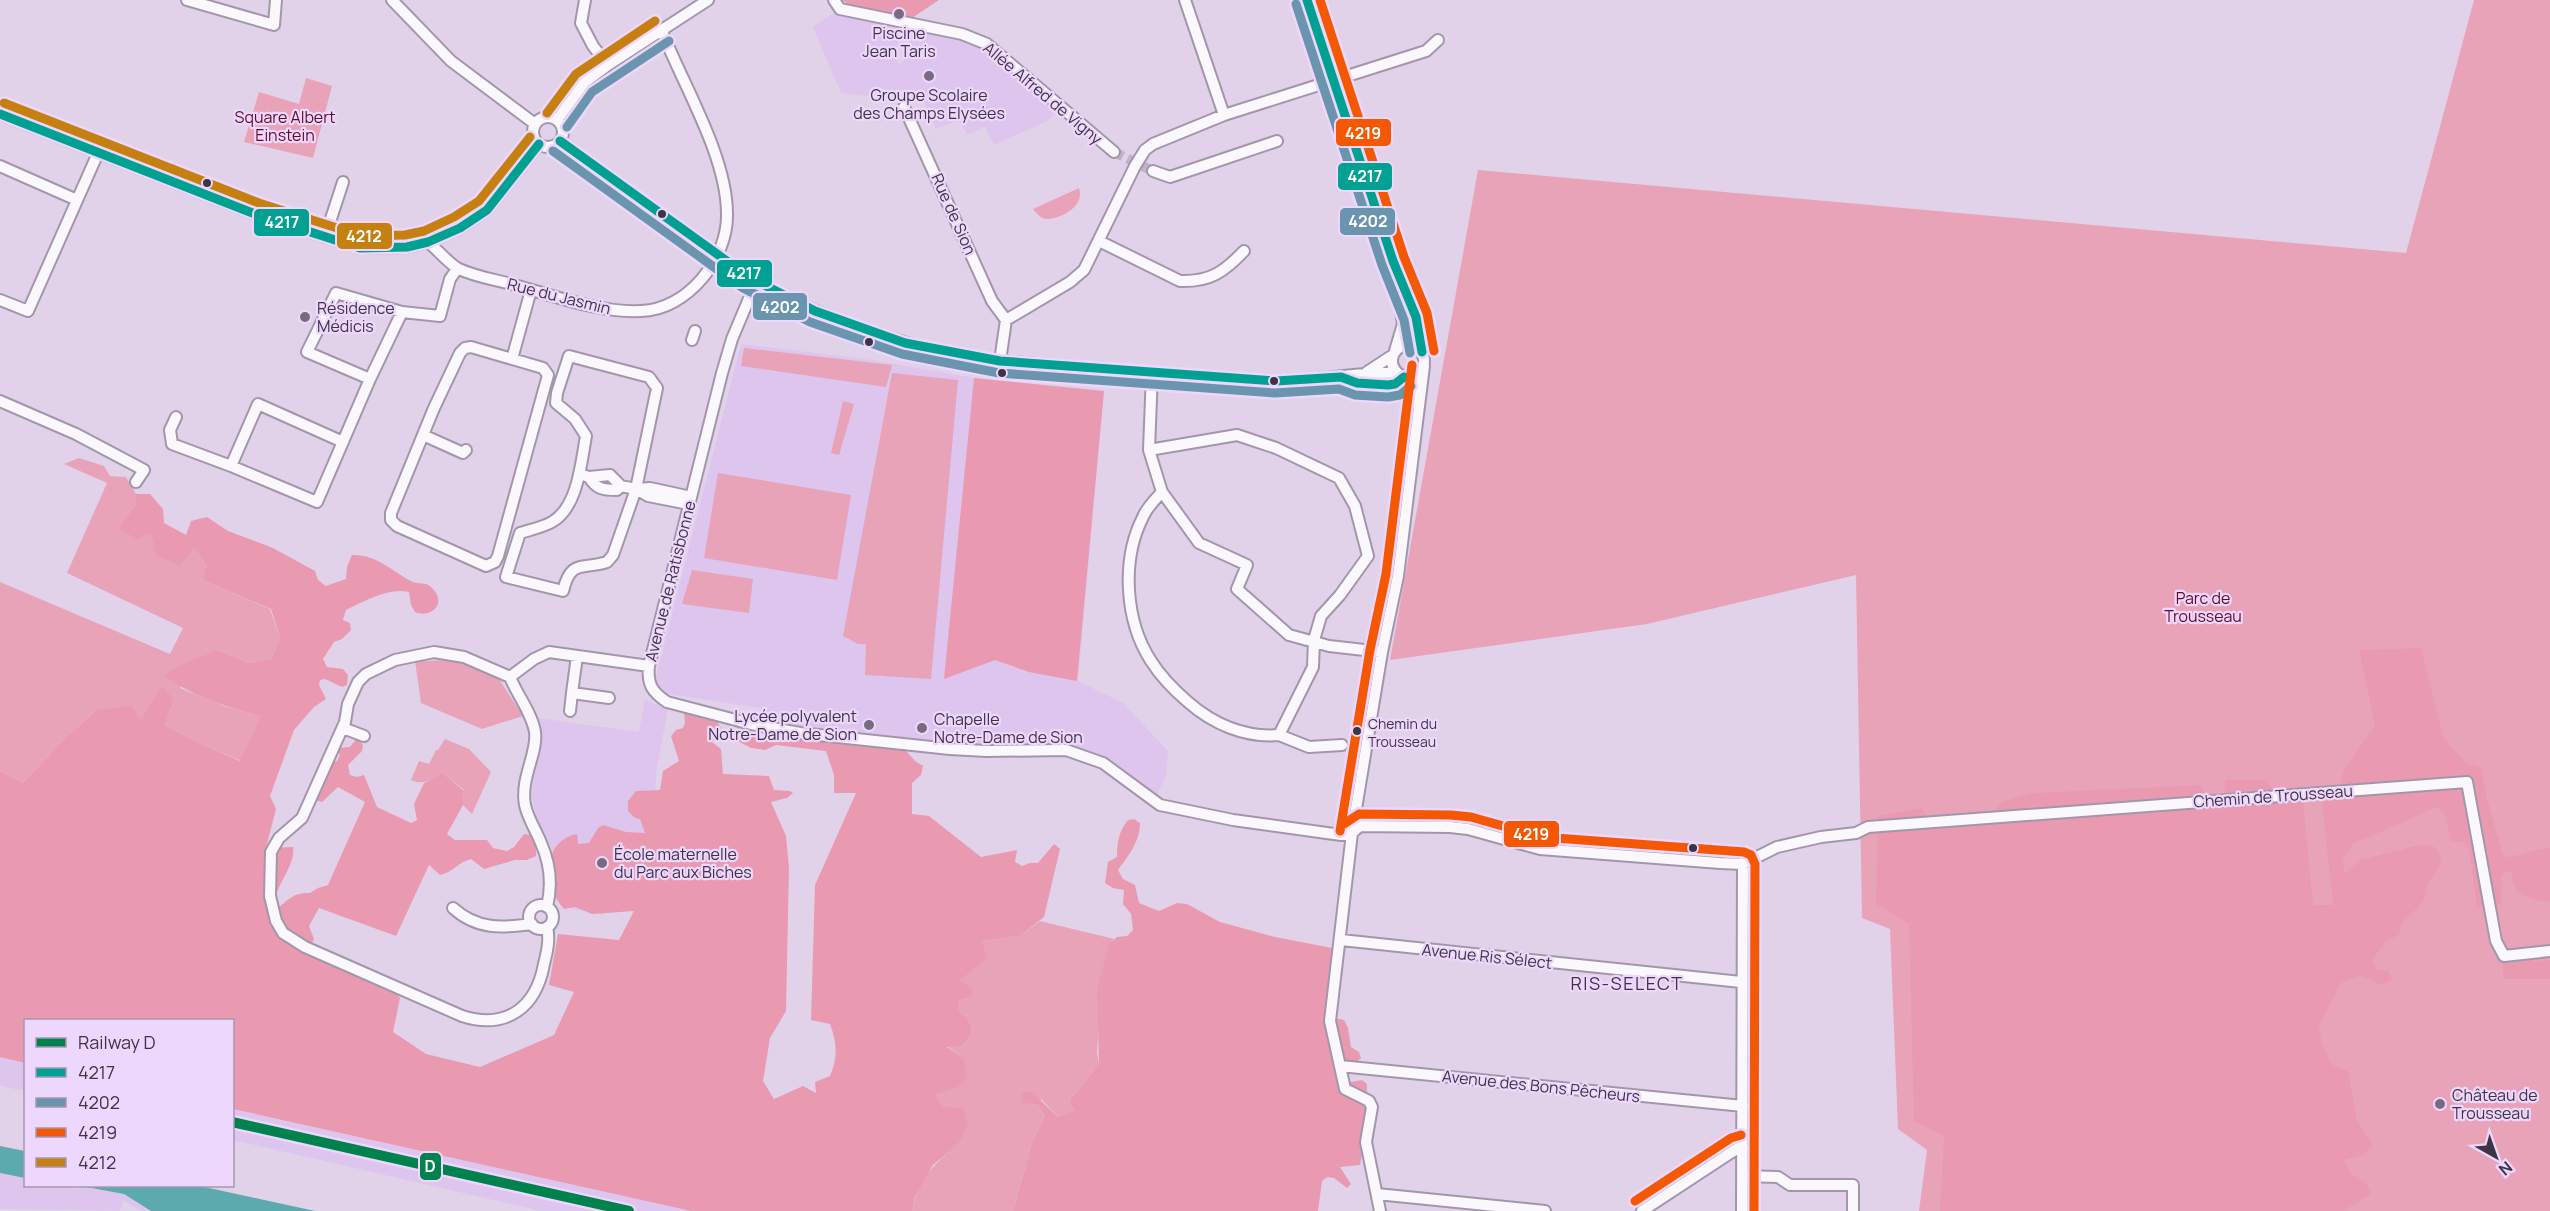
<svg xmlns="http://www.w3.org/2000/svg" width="2550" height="1211" viewBox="0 0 2550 1211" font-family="Manrope,sans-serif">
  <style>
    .built { fill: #ddc5ed }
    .green { fill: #e9a3b8 }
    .forest { fill: #e99ab1 }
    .water { fill: #5ca9ae }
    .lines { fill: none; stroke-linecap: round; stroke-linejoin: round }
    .minor-tunnel { stroke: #c1b2c9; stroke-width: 10; stroke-dasharray: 10 5; stroke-linecap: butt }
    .minor-casing { stroke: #a297aa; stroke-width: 14 }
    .minor { stroke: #faf8fc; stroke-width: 10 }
    .bus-1-casing { stroke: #edd7fc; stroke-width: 14 }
    .bus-2-casing { stroke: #edd7fc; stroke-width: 14 }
    .bus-3-casing { stroke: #edd7fc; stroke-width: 14 }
    .bus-4-casing { stroke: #edd7fc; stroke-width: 14 }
    .bus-1 { stroke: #00a092; stroke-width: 9 }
    .bus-2 { stroke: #6b94ae; stroke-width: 9 }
    .bus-3 { stroke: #f55804; stroke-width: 9 }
    .bus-4 { stroke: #c68012; stroke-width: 9 }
    .rail-1-casing { stroke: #edd7fc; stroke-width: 15 }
    .rail-1 { stroke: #00824e; stroke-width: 10 }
    .poi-dot { fill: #786b7f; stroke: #edd7fc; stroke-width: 2 }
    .bus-dot { fill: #3f3446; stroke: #edd7fc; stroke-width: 2 }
    .labels { text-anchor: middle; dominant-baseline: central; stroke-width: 4.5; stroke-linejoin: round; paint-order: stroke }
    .bus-label { font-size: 14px; fill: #3f3446; stroke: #edd7fc; text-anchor: start }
    .poi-label { font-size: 16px; fill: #3f3446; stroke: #edd7fc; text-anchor: start }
    .street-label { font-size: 16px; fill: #3f3446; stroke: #edd7fc }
    .park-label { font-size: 16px; fill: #610c24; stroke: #edd7fc }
    .neighbourhood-label { font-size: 18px; letter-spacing: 1.5px; fill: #3f3446; stroke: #edd7fc }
    .line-badge { stroke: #edd7fc; stroke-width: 2 }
    .badge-label { font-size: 16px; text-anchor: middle; font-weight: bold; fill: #fff }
  </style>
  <rect width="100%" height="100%" fill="#e1d2ea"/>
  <!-- built -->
  <path class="built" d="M840,9L901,21L897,48L899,52L895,59L901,64L906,58L904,53L908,50L912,23L987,44L1061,107L1047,121L994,145L985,127L967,135L960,122L956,121L936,129L919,91L906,97L904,93L883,89L867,96L841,93L813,27Z
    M741,344L872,360L974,378L1104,391L1078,681L1123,703L1168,751L1166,776L1156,796L1063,743L990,746L801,726L770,721L760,715L761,708L661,693L655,682L657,673Z
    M645,699L668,709L656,772L649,952L631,918L634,907L604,912L603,915L570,908L556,857L536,818L532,796L533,778L542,740L538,718L639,732Z
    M0,1057L25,1063V1091L0,1086Z
    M232,1109L691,1211H542L233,1140Z
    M0,1173L25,1178L26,1186H61L78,1189L81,1186L124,1194L151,1211H141L124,1201L120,1211L0,1209Z"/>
  <!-- green -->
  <path class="green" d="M2474,0H2550V1211H1919L1927,1150L1898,1129L1890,929L1862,918L1856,575L1647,624L1390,660L1478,170L2406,253Z
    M306,78L332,86L313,158L244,142L259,92L299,104Z
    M1079,188C1085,205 1064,217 1049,219C1042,220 1037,214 1033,209Z
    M744,348L892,365L886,387L741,366Z
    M892,373L958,380L931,679L865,675L866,644H858L843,636Z
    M843,401L854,404L839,455L831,453Z
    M79,458L104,466L110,476L126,477L136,494V504L120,529L151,533L194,548L206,565L202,580L270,609L280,638L271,659L249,663L219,650L180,688L224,706L262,716L241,761L193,740L165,725L174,700L141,720L97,710L64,739L23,783L0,771V582L170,654L183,628L67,573L107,483L64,464Z
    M718,473L851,495L837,580L704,558Z
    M692,570L753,579L749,613L682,604Z
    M460,660L497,676L523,716L482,729L421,703L415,661Z
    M445,739L469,749L491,772L472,814L463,805L464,790L443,773C432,779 423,786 411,780L419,761L429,764L436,750H438Z
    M1040,921L1114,939C1101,951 1099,1031 1097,1052L1099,1064L1069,1101L1074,1110L1058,1117L1041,1099L1037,1104L1045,1116L1033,1139L1013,1211H912C919,1178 934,1164 959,1143L943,1107L934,1093L955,1089L964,1058L947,1046H962L968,1040L972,1028L967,1018L958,1011V1001L971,997L959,981L982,941L1020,936Z"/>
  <!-- forest -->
  <path class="forest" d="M842,0H939L909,20L854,8Z
    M974,378L1104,391L1077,681L1029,672L995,660L944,679Z
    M136,494H150L163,509L164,523L186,535L191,521L207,517L228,531L273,548L315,571L318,580L326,586L346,579L347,567L352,555C376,554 392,571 411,581C418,585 426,581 432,588C447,602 433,619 415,612L411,605L409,592C390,587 364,601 346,610L343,620L350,623L351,630L342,639L334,642L323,659L327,667L343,669L348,675L347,685L342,687L325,679L320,680L319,685L326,699L314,707L294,730L270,796L276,809L266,848L293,847C296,864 277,884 273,904L278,908C289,899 294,892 310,893L318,888L328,885L365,802L338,787L322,802L315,800L328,764L337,761L340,755L337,751L339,748L350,747L357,738L363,745L362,751L348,765L350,775L357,777L364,775L377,807L411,823L417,820L414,804L424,783L443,773L464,791L463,805L447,834L455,840H487L493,848L507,851L514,847L524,834L531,835L536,846V856L527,860H515L484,869L471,859C459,862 453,872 440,875L429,865L396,936L319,908L309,926L314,939L309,950L390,986L400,998L393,1032L426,1054L480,1067L554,1035L574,992L549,985L558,934L619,940L634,911L592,914L575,907L564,909C543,887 541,841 577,834L578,844L589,843L598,828L603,825L626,832L645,833L640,819L635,818L628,811V801L636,791L660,790L663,771L679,761L671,736L676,730L683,728L685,723L684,714C699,707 714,714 721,728L712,742L721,749L723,774L769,776L774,790L790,791L793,793L787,798L771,802L786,836L789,868L786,1011L770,1038L763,1081L774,1099L803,1086L816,1093L815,1082L830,1076C838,1058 837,1042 830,1024L811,1020L815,885L856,793H834V775L826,751L776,745L765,750L751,748L732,738L738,728L769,740L783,732L901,745L915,761L923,766L921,775L912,783V814L929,816L981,857L1017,850L1015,862L1022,866L1030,863H1038L1054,844L1060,849L1044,917L1020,936L982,941L987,959L960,980L972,988L971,997L958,1001V1011L967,1018L972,1028L968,1040L962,1046L947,1047L964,1058L966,1080L955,1089L935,1094L943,1107L963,1108L968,1125L959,1143L933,1165L915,1197L912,1211H691L233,1109L232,1020H26L25,1063L0,1057V771L23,783L64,739L97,710L131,706L141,720L162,686L174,700L165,725L193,740L240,761L261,716C227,707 192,697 164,675L182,664L219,650L249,663L271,659L280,638L271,609L202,580L206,565L194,548L179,566L156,555L151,533L137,539L119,529L136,504Z
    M2421,648L2444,739L2466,763L2481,767L2487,799L2504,857C2521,856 2534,849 2550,848V901C2539,902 2518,898 2514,885C2512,880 2513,875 2511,870L2502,875L2501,904L2477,908L2469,849L2463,842L2451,841L2445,815L2437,807L2353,844L2343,858L2344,874L2360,860L2419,845L2433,846C2448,865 2439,865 2429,882C2426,888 2426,895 2423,900C2415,916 2404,912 2399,935L2387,940L2373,959L2376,969L2388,971L2392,979L2382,985L2361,976L2342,982L2319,1026L2322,1043L2331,1064L2348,1071L2357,1121L2373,1145L2363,1155L2344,1160L2350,1173L2366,1182L2371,1194L2343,1211H1940L1944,1136L1914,1121L1909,924L1876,904L1878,816L1921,808L1934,828L1988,820L2001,802L2033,793L2202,785L2205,800L2224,801L2225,780H2266C2275,795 2286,797 2303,801L2313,905H2333L2322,802L2336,799L2344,769L2375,726L2359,650Z
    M1134,819L1140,823C1140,842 1128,856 1118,870L1123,879L1135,885L1139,903L1159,911L1177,903L1187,904L1220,922L1275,937L1332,948L1326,1016L1344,1020L1348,1028L1351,1047L1359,1052L1361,1058L1341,1076L1345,1083L1362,1080L1367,1084L1366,1132L1360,1165L1340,1167L1351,1184L1347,1188L1334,1178L1327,1177L1322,1181L1318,1211H1013L1033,1139L1045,1116L1037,1104L1021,1103L1022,1093L1032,1092L1058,1117L1074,1110L1069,1101L1099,1064L1097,989L1109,944L1117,937L1127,936L1133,930L1131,914L1123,904L1124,890L1113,888L1105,883L1108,862L1117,857C1117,842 1119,831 1128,820Z
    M2550,960V979H2503V963Z"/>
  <!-- water -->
  <path class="water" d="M0,1146L25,1151V1178L0,1173Z
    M81,1186H200L315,1211H151L124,1194Z"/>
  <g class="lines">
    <!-- minor-tunnel -->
    <path class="minor-tunnel" d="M1114,152L1153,171"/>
    <defs>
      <path id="minor" d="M187,0L274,25L276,0
        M392,0L451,61L535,124
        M585,0L581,23L593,46L608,65
        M834,0L840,9L962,34L987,44L1114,152
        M1185,0L1224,115
        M1307,0C1340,86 1363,175 1393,261C1404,290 1422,320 1422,352
        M904,107L992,301L1006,320
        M0,114L255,214L360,248L407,247L428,242L460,228L487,210L539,144
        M533 132a15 15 0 1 1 30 0a15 15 0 1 1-30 0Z
        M557,120L584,83L608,65L708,0
        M560,141C604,174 648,207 693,239C714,254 735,270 757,282C833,324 914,351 1000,361C1091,368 1182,378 1274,381C1315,383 1355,371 1397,373
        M0,166L77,200
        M1153,171L1170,177L1277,141
        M325,237L343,182
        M1099,241L1180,281C1210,282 1224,272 1244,251
        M428,242C437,249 450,265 459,269C474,276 491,279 507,283C550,294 596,313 641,311C687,310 728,259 727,214C727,156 683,85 662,31
        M756,282L732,339L722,373L649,666C647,684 652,692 667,702L751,724L800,733L950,749L986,751L1066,750L1103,763L1160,805L1233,820L1341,835L1352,833L1360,826L1450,827L1468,829L1540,849L1720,863L1743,864L1777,847L1821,837L1856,833L1868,827L2467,782L2496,941L2504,956L2550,951
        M0,300L28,311L98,153
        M402,312L370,379L307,352L336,293L402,312L440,316L450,279L457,269
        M692,340L695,331
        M1392 361a16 16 0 1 1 32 0a16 16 0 1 1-32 0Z
        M471,347L543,368L548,375L498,556L495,562L486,566L397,526L391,520V513L434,408L460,353L465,348Z
        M1395,351L1403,324L1397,282
        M569,356L649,377L657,388L636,489L613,555L607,562C581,570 571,559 563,591L506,577L520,533C530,530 543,527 552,522C578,507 581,463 586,436L575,419L556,403L557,393Z
        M512,359L531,290
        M1000,361L1006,320L1070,282L1084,270L1135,166L1145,150L1153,144L1224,115L1426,51L1438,40
        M1367,372L1393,355
        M1152,373L1149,450L1162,492L1199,543L1247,565L1237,589L1289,635L1329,646L1382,652
        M1404,377L1418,406
        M0,401L76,434L144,470L136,482
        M176,417L170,430L172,444L231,466
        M423,435L463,453L466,450
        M343,442L258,404L231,466L317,502L370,379
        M1149,450L1237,435L1276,448L1339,478L1355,506L1368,556L1340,595L1321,616L1314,640L1313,667L1279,735C1245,738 1213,724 1188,702C1174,690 1161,677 1151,661C1125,621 1121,560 1143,517C1147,507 1155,500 1162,492
        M579,474L589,477L610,475L621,486L636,489L648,496L689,504
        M589,477C596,489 603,490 617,490L621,486
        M637,489L650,488L691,497
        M577,656L572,693L609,698
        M510,677L534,659L549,652L649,666
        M570,711L572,693
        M343,728L364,736
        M1279,735L1309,747L1342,745
        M529 917a12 12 0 1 1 24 0a12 12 0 1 1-24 0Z
        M453,908C477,930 502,928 532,924
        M547,927C550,940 547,952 544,964C536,1008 506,1030 462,1016L305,947L283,933L276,921L270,896L271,852L279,838L302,818L345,722L348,704L358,682L366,674L395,660L434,652L464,657L510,677C517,695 532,713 535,732C538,753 520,778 525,805C528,819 536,830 541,843C550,863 552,886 547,907
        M1341,940L1741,982
        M1340,1066L1743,1106
        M1742,1176L1778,1177L1790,1185H1853V1211
        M1377,1194L1545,1211
        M1380,1211L1366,1142L1372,1107L1369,1101L1345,1089L1330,1021L1352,833L1382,652L1398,576L1424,366
        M1642,1211L1738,1148L1743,1147
        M1742,1211L1743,864"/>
    </defs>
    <!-- minor casing -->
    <use href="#minor" class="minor-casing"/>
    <!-- minor -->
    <use href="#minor" class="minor"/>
    <defs>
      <path id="bus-1" d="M1307,0L1393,261L1416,317L1422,352
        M0,114L255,214L360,248L407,247L428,242L460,228L487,210L539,144
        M560,141L749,277L815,311L905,343L1000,361L1276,381L1341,377L1357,383L1388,385L1395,384L1404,377"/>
      <path id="bus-2" d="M1296,4L1382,265L1404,320L1410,353
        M567,127L592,92L669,41
        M553,151L743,288L810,322L902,354L999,373L1275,393L1339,389L1355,395L1388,397L1400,395L1411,386"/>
      <path id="bus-3" d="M1320,0L1404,257L1427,313L1434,351
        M1344,824L1359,814L1451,815L1471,817L1542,837L1744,852L1751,855L1755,864L1754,1211
        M1340,831L1370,650L1386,574L1412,365
        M1635,1201L1731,1138L1741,1135"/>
      <path id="bus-4" d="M4,103L259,203L362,236L405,235L424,231L454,217L479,201L530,137
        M547,113L576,74L655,21"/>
    </defs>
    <!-- bus-1 casing -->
    <use href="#bus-1" class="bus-1-casing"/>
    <!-- bus-2 casing -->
    <use href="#bus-2" class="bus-2-casing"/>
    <!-- bus-3 casing -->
    <use href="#bus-3" class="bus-3-casing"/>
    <!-- bus-4 casing -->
    <use href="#bus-4" class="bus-4-casing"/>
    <!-- bus-1 -->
    <use href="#bus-1" class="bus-1"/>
    <!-- bus-2 -->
    <use href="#bus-2" class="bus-2"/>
    <!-- bus-3 -->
    <use href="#bus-3" class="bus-3"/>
    <!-- bus-4 -->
    <use href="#bus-4" class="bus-4"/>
    <defs>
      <path id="rail-1" d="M232,1122L629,1211"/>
    </defs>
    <!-- rail-1 casing -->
    <use href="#rail-1" class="rail-1-casing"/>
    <!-- rail-1 -->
    <use href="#rail-1" class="rail-1"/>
  </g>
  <!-- markers -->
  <g class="poi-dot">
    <circle cx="899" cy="14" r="6"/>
    <circle cx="929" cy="76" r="6"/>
    <circle cx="305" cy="317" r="6"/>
    <circle cx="869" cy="725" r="6"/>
    <circle cx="922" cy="728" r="6"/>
    <circle cx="602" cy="863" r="6"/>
    <circle cx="2440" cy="1104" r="6"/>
  </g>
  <g class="bus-dot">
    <circle cx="207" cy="183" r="5"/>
    <circle cx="662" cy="214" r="5"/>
    <circle cx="869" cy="342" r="5"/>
    <circle cx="1002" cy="373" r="5"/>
    <circle cx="1274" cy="381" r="5"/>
    <circle cx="1357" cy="731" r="5"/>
    <circle cx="1693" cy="848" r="5"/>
  </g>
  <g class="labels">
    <!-- bus labels -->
    <g class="bus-label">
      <text x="1368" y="723">Chemin du<tspan x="1368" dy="18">Trousseau</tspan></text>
    </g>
    <!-- poi labels -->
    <g class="poi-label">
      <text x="899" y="33" text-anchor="middle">Piscine<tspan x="899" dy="18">Jean Taris</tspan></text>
      <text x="929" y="95" text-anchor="middle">Groupe Scolaire<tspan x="929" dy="18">des Champs Elysées</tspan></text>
      <text x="317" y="308">Résidence<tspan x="317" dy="18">Médicis</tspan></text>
      <text x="857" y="716" text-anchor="end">Lycée polyvalent<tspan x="857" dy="18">Notre-Dame de Sion</tspan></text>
      <text x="934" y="719">Chapelle<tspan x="934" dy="18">Notre-Dame de Sion</tspan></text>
      <text x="614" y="854">École maternelle<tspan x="614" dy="18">du Parc aux Biches</tspan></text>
      <text x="2452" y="1095">Château de<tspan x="2452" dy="18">Trousseau</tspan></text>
    </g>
    <!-- street labels -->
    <g class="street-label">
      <text transform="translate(1043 93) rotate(40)">Allée Alfred de Vigny</text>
      <text transform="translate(954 214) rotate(66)">Rue de Sion</text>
      <text transform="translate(559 296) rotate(14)">Rue du Jasmin</text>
      <text transform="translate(670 581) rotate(-76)">Avenue de Ratisbonne</text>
      <text transform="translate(2273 796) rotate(-4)">Chemin de Trousseau</text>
      <text transform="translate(1487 956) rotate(6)">Avenue Ris Sélect</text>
      <text transform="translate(1541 1086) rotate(6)">Avenue des Bons Pêcheurs</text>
    </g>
    <!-- park labels -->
    <g class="park-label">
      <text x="285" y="117">Square Albert<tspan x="285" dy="18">Einstein</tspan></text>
      <text x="2203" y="598">Parc de<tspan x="2203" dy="18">Trousseau</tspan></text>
    </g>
    <!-- neighbourhood labels -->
    <g class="neighbourhood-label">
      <text x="1627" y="983">RIS-SELECT</text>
    </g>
  </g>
  <g class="line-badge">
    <rect x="1335" y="118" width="57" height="29" rx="6" fill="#f55804"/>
    <rect x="1337" y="162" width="56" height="29" rx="6" fill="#00a092"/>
    <rect x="1339" y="207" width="57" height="29" rx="6" fill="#6b94ae"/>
    <rect x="253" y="208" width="57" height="29" rx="6" fill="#00a092"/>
    <rect x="336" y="222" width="57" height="28" rx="6" fill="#c68012"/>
    <rect x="716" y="259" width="57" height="29" rx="6" fill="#00a092"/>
    <rect x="752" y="292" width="56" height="29" rx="6" fill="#6b94ae"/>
    <rect x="1503" y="820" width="57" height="28" rx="6" fill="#f55804"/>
    <rect x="419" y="1152" width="23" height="29" rx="6" fill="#00824e"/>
  </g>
  <g class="badge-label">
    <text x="1363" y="139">4219</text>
    <text x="1365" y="182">4217</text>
    <text x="1368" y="227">4202</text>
    <text x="282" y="228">4217</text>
    <text x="364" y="242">4212</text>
    <text x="744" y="279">4217</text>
    <text x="780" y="313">4202</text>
    <text x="1531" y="840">4219</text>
    <text x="430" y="1172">D</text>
  </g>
  <!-- legend -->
  <rect x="24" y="1019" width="210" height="168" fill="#edd7fc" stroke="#a796b3" stroke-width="1.5"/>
  <rect x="36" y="1038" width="30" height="9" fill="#00824e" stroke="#a796b3" stroke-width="1.5"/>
  <text x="78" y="1049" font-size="18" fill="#3f3446">Railway D</text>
  <rect x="36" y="1068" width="30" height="9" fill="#00a092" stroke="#a796b3" stroke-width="1.5"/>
  <text x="78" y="1079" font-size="18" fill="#3f3446">4217</text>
  <rect x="36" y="1098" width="30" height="9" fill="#6b94ae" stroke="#a796b3" stroke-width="1.5"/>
  <text x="78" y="1109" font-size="18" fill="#3f3446">4202</text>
  <rect x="36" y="1128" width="30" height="9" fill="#f55804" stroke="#a796b3" stroke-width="1.5"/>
  <text x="78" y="1139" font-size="18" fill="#3f3446">4219</text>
  <rect x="36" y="1158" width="30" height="9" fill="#c68012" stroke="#a796b3" stroke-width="1.5"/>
  <text x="78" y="1169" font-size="18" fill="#3f3446">4212</text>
  <!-- north arrow -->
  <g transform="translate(2496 1157) rotate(140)" stroke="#edd7fc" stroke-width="4.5" paint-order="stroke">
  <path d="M0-4.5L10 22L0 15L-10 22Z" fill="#3f3446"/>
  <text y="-9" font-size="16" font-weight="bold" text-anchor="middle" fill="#3f3446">N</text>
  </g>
</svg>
